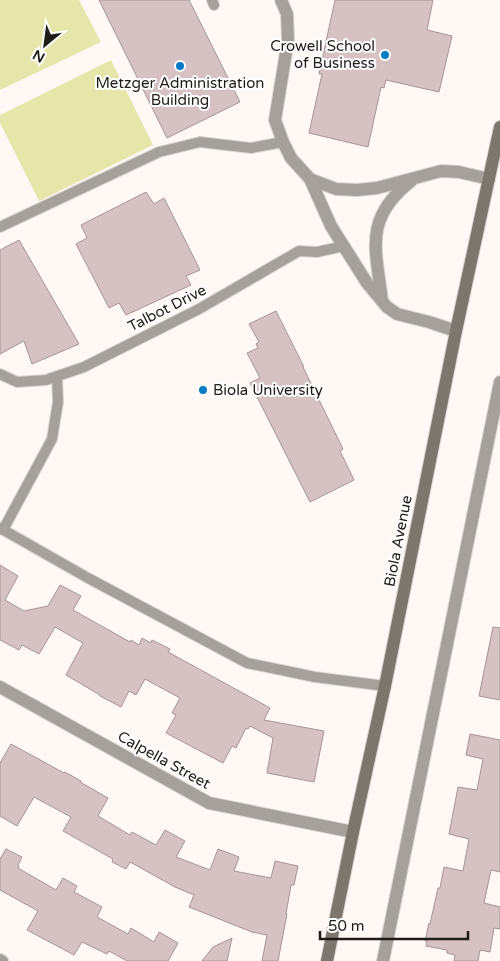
<svg xmlns="http://www.w3.org/2000/svg" width="500" height="961" viewBox="0 0 500 961" font-family="'Varela Round',sans-serif">
  <style>
    .green { fill: #e7e6aa }
    .building { fill: #d6c1c3; stroke: #a79495 }
    .lines { fill: none; stroke-linecap: round; stroke-linejoin: round }
    .lane-casing { stroke: #dbd5d1; stroke-width: 12 }
    .street-casing { stroke: #dbd5d1; stroke-width: 14 }
    .secondary-casing { stroke: #dbd5d1; stroke-width: 14 }
    .lane { stroke: #a5a19a; stroke-width: 10 }
    .street { stroke: #a5a19a; stroke-width: 12 }
    .secondary { stroke: #7d766e; stroke-width: 12 }
    .poi-dot { fill: #067ac4; stroke: #fff; stroke-width: 2 }
    .labels { text-anchor: middle; dominant-baseline: central; stroke-width: 4; stroke-linejoin: round; paint-order: stroke }
    .poi-label { font-size: 15px; fill: #211b18; stroke: #fff; text-anchor: end }
    .street-label { font-size: 15px; fill: #211b18; stroke: #fff }
  </style>
  <rect width="100%" height="100%" fill="#fff8f4"/>
  <!-- green -->
  <path class="green" d="M0,0H79L101,42L0,90Z
    M111,60L153,145L39,201L0,123V115Z"/>
  <!-- building -->
  <path class="building" d="M99,0H189L240,102L167,138Z
    M335,0H433L427,30L452,36L439,92L386,80L384,88L381,87L368,147L309,133L322,74H319Z
    M146,192L154,204L164,198L200,270L186,276L191,285L126,315L119,303L109,308L76,244L87,238L81,225Z
    M19,240L79,344L32,364L24,341L0,354V250Z
    M276,311L304,367H303L343,449L340,451L354,480L310,502L250,383L260,378L247,353L258,348L256,344L259,342L249,324Z
    M0,565L18,576L5,600L24,611L48,606L60,585L81,596L73,610L130,642L131,640L139,645L142,638L151,643L152,640L170,649L168,652L270,708L264,720L324,731L314,782L267,773L273,738L250,726L248,729L246,728L236,748L232,746L223,763L166,733L176,715L172,713L180,698L145,679L136,695L129,691L121,707L100,696V695L66,675L83,643L55,627L39,654L22,645L19,650L0,640Z
    M493,627L500,628V700L479,696Z
    M470,734L500,740V872L491,870L484,903L500,907V929L494,928L490,952L480,950L478,961H454L455,955L447,953V950L426,946L427,941H425L429,923L430,924L438,888H440L444,867L463,871L469,839L449,834L458,787L477,790L483,759L466,755Z
    M11,744L64,773L65,772L81,781L80,782L108,798L98,816L130,835L132,832L156,845L165,830L185,841L176,857L210,870L218,849L239,857L234,871L271,878L275,861L298,866L294,885H291L286,914H287L278,961H262L267,935L252,932L189,907L194,895L175,887L130,862L126,869L112,862L113,859L63,831L71,817L34,797L17,826L0,816V763Z
    M6,849L22,857L18,865L19,866L18,868L56,890L63,878L77,886L74,892L102,907L97,917L128,934L131,928L154,942L159,932L178,943L168,961H127L109,951L107,954L82,942L74,955L27,930L38,911L0,890V859Z
    M232,938L227,961H202L213,947Z"/>
  <g class="lines">
    <defs>
      <path id="lane" d="M212,0L214,5
        M0,227L159,152L200,142L251,148L283,142
        M0,374L17,382L46,380L84,367L199,309L299,251L317,252L344,246
        M0,528L88,578L247,663L315,677L385,686
        M3,530L52,439L58,402L57,376"/>
      <path id="street" d="M281,0L287,14L288,40L275,120L283,142L291,158L310,179L331,226L367,283L387,307L397,314L429,322L456,331
        M310,179L336,189L357,190L377,188L441,171L459,172L489,179
        M382,301C376,249 363,219 411,181
        M0,687L209,803L353,832
        M0,960L2,961
        M383,961L500,382"/>
      <path id="secondary" d="M327,961L353,832L385,686L456,331L500,127"/>
    </defs>
    <!-- lane casing -->
    <use href="#lane" class="lane-casing"/>
    <!-- street casing -->
    <use href="#street" class="street-casing"/>
    <!-- secondary casing -->
    <use href="#secondary" class="secondary-casing"/>
    <!-- lane -->
    <use href="#lane" class="lane"/>
    <!-- street -->
    <use href="#street" class="street"/>
    <!-- secondary -->
    <use href="#secondary" class="secondary"/>
  </g>
  <!-- markers -->
  <g class="poi-dot">
    <circle cx="385" cy="55" r="5"/>
    <circle cx="180" cy="66" r="5"/>
    <circle cx="203" cy="390" r="5"/>
  </g>
  <g class="labels">
    <!-- poi labels -->
    <g class="poi-label">
      <text x="375" y="46">Crowell School<tspan x="375" dy="17">of Business</tspan></text>
      <text x="180" y="83" text-anchor="middle">Metzger Administration<tspan x="180" dy="17">Building</tspan></text>
      <text x="213" y="390" text-anchor="start">Biola University</text>
    </g>
    <!-- street labels -->
    <g class="street-label">
      <text transform="translate(167 308) rotate(-27)">Talbot Drive</text>
      <text transform="translate(398 541) rotate(-79)">Biola Avenue</text>
      <text transform="translate(164 760) rotate(29)">Calpella Street</text>
    </g>
  </g>
  <!-- north arrow -->
  <g transform="translate(45 45) rotate(209)" stroke="#ffffff" stroke-width="4" paint-order="stroke">
  <path d="M0-4L9 19L0 12L-9 19Z" fill="#211b18"/>
  <text y="-8" font-size="14" font-weight="bold" text-anchor="middle" fill="#211b18">N</text>
  </g>
  <!-- scale -->
  <path d="M320 931v8h148v-8" fill="none" stroke="#211b18" stroke-width="2.5"/>
  <text x="328" y="931" font-size="15" fill="#211b18" stroke="#ffffff" stroke-width="4" paint-order="stroke">50 m</text>
</svg>
